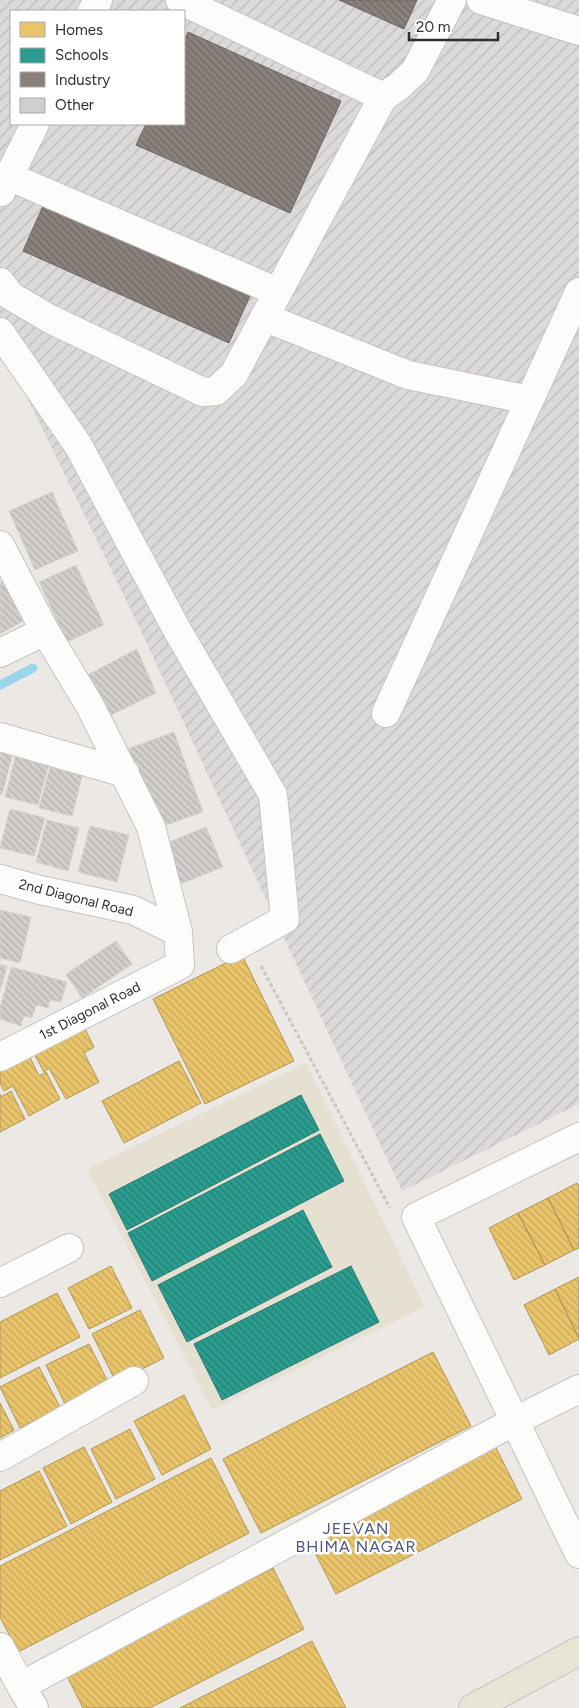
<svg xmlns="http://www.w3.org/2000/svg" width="579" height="1708" viewBox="0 0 579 1708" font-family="Figtree,sans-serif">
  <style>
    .industrial { fill: url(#industrial-furrows); fill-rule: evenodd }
    .education { fill: #e6e0d3 }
    .homes { fill: url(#homes-back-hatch); stroke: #b19758 }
    .schools { fill: url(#schools-back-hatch); stroke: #2b7c72 }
    .industry { fill: url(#industry-back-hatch); stroke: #6e6865 }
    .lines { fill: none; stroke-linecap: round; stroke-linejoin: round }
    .stream { stroke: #99d6ec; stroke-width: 9 }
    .building { fill: url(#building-back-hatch); stroke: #d7d4d0 }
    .minor-casing { stroke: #c5c4c5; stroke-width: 30 }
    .major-casing { stroke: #c6c5c4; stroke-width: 30 }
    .path { stroke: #c9c9c8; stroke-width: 3; stroke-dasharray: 4 2.5; stroke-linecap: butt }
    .minor { stroke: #fcfcfb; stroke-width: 28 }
    .major { stroke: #e8e4d6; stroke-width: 28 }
    .labels { text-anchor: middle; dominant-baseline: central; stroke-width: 5; stroke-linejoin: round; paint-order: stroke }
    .street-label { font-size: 14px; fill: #2e2e2e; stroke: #fff }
    .quarter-label { font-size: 16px; letter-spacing: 1px; fill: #4d5680; stroke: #fff }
  </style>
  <defs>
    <pattern id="industrial-furrows" width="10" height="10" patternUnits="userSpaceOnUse" patternTransform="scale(1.25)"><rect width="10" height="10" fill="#dcd9db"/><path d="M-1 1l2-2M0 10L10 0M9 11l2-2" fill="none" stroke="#bdbbbc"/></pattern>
    <pattern id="homes-back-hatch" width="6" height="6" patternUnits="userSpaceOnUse" patternTransform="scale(1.25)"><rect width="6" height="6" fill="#e9c46a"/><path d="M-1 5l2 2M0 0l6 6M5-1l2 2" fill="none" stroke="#c8a95c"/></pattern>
    <pattern id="schools-back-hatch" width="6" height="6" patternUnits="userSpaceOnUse" patternTransform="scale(1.25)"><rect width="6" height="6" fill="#2a9d8f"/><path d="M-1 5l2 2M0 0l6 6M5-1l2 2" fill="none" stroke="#248075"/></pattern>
    <pattern id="industry-back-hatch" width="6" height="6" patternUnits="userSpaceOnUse" patternTransform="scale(1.25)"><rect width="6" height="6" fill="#8a817c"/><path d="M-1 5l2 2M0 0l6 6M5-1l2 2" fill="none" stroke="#716a66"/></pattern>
    <pattern id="building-back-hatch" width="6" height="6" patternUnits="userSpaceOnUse" patternTransform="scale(1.25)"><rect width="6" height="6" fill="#d1cecb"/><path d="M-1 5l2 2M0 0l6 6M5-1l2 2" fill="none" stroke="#b4b1af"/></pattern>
  </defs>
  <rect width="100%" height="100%" fill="#ece8e4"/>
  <!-- industrial -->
  <path class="industrial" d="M0,0H579V1104L402,1191L138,625L0,342ZM11,11H184V124H11Z"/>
  <!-- education -->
  <path class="education" d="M306,1063L425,1307L212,1410L87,1169Z"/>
  <!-- homes -->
  <path class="homes" d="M242,955L294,1061L205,1104L153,999Z
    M82,1023L94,1047L84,1053L99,1082L66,1099L49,1068L44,1072L32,1050Z
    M27,1051L39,1076L46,1072L60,1099L29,1116L13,1086L4,1091L0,1083V1065Z
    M179,1061L201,1103L124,1143L102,1101Z
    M11,1091L25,1119L0,1132V1094L1,1097Z
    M577,1183L579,1186V1248L574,1250L548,1198Z
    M548,1198L574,1250L545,1265L518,1213Z
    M518,1213L545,1265L514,1280L489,1228Z
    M111,1266L132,1308L89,1329L68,1288Z
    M579,1277V1338L555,1289Z
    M555,1289L579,1339L549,1355L524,1305Z
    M57,1293L80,1337L0,1378V1322Z
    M140,1310L164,1358L116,1382L92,1334Z
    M89,1344L108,1382L65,1404L46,1365Z
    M433,1352L471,1426L261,1533L223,1459Z
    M39,1367L60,1407L20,1428L0,1387Z
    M184,1395L211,1449L162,1475L134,1421Z
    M0,1403L14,1430L0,1438Z
    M130,1429L155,1479L116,1499L91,1449Z
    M495,1446L522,1499L336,1594L309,1541Z
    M84,1447L112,1502L71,1524L43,1468Z
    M211,1458L249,1533L18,1652L0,1617V1566Z
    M39,1471L67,1526L0,1560V1491Z
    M273,1568L304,1629L150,1708H83L66,1674Z
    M312,1641L346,1708H180Z"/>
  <!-- schools -->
  <path class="schools" d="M301,1095L319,1130L127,1230L109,1194Z
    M320,1134L344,1181L152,1281L128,1233Z
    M303,1210L332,1267L187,1342L158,1285Z
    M351,1266L379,1322L222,1400L194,1344Z"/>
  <!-- industry -->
  <path class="industry" d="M339,0H417L404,29Z
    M188,32L341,101L290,213L136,145L146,124H184V41Z
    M47,197L253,289L229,343L23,251Z"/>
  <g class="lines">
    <!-- stream -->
    <path class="stream" d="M0,685L33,668"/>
  </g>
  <!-- building -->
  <path class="building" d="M52,492L78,551L35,570L9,511Z
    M76,565L104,625L67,642L39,582Z
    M2,581L25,620L0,634V583Z
    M137,649L156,693L101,720L80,679Z
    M174,732L203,812L155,829L127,749Z
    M0,750L13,753L2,795H0Z
    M16,754L49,763L38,805L5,797Z
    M50,767L82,776L72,816L39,808Z
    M10,809L45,818L34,856L0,848Z
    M47,820L79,828L68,871L36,862Z
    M90,826L129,835L117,882L78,872Z
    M206,827L223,867L178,885L162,845Z
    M0,910L31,917L20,963L0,958Z
    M116,941L132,964L82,998L66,974Z
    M0,964L7,966L0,992Z
    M11,967L67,982L61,1002L50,1000L48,1008L36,1005L32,1018L24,1016L21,1026L0,1019V1008Z"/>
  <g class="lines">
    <defs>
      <path id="minor" d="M180,0L383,97
        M481,0L579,31
        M92,11L98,0
        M8,176L278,292
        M1,192L35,124
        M0,282L11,296L50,319L203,392L216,391L234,374L383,97L398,87L415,71L452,0
        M264,317L408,375L529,400
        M0,332L78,445L176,628L273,795L285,919L231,949
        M0,545L45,631L0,653
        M386,713L579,292
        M0,737L125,773
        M0,879L40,890L133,910L178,932
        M0,1057L180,965L178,932L151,827L90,706L45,631
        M579,1137L416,1217L579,1554
        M0,1283L69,1248
        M0,1457L134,1381
        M0,1647L21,1686L34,1708
        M21,1686L515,1421L579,1389"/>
      <path id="major" d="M473,1708L579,1651"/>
    </defs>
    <!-- minor casing -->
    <use href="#minor" class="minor-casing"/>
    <!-- major casing -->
    <use href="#major" class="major-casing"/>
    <!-- path -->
    <path class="path" d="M261,966L390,1208"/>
    <!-- minor -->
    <use href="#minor" class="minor"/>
    <!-- major -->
    <use href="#major" class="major"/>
  </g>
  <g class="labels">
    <!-- street labels -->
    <g class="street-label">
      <text transform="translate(76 898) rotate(14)">2nd Diagonal Road</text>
      <text transform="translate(90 1011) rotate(-27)">1st Diagonal Road</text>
    </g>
    <!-- quarter labels -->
    <g class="quarter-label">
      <text x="356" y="1528">JEEVAN<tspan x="356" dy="18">BHIMA NAGAR</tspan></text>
    </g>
  </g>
  <!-- legend -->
  <rect x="10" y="10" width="175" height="115" fill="#ffffff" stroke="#ababab"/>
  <rect x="20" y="22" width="25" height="15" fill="#e9c46a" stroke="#ababab"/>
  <text x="55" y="35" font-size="15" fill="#2e2e2e">Homes</text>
  <rect x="20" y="48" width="25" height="15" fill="#2a9d8f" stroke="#ababab"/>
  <text x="55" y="60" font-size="15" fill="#2e2e2e">Schools</text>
  <rect x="20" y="72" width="25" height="15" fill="#8a817c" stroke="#ababab"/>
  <text x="55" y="85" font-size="15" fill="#2e2e2e">Industry</text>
  <rect x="20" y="98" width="25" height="15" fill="#d1cecb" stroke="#ababab"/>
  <text x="55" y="110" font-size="15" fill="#2e2e2e">Other</text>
  <!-- scale -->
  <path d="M409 32v8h89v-8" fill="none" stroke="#2e2e2e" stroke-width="2.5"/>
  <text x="416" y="32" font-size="15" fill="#2e2e2e" stroke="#ffffff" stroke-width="4" paint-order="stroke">20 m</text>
</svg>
